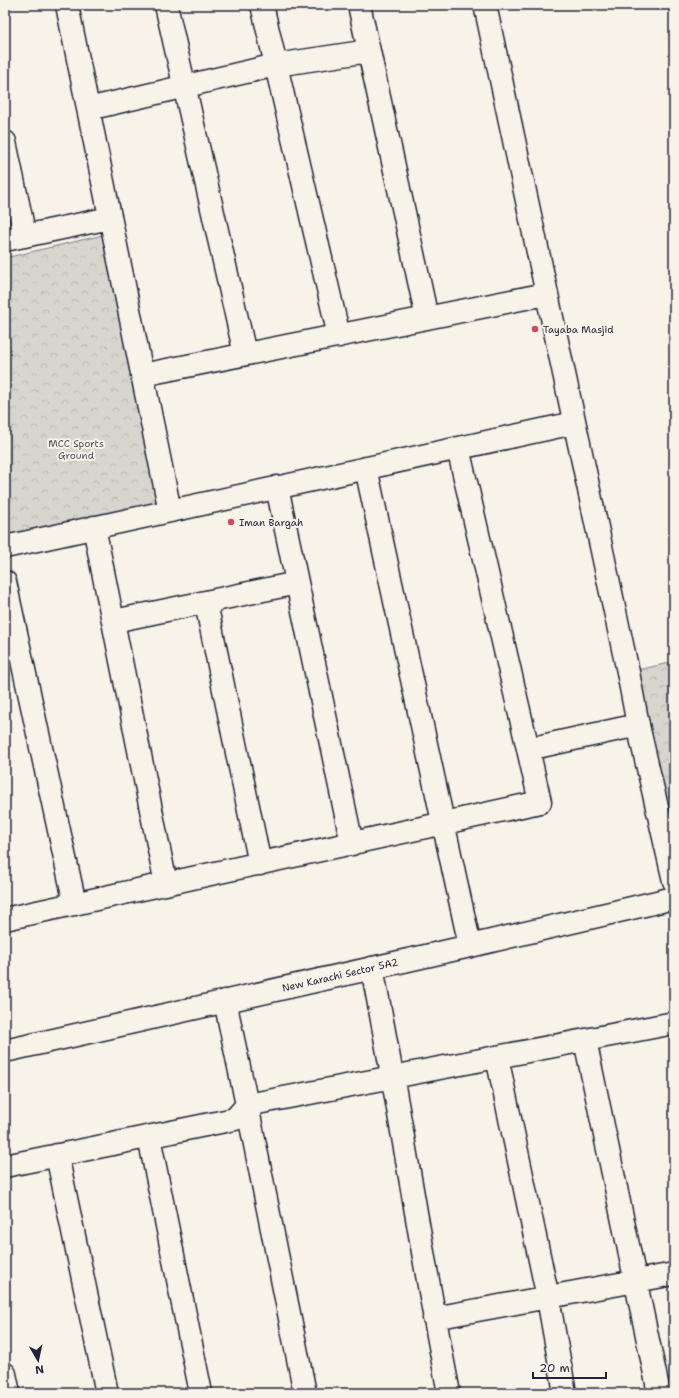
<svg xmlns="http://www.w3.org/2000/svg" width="679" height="1398" viewBox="0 0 679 1398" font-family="'Shantell Sans',sans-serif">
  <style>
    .forest { fill: url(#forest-crowns); stroke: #7d7c85 }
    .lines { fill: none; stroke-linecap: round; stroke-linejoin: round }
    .street-casing { stroke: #22223b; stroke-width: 25 }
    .secondary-casing { stroke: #22223b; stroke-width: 25 }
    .street { stroke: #f7f3e8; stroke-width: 22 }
    .secondary { stroke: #f7f3e8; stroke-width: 22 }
    .poi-dot { fill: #d1495b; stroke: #f7f3e8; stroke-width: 1.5 }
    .labels { text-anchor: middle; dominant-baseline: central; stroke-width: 4; stroke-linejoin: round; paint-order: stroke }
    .poi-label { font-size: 10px; fill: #22223b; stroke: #f7f3e8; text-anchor: start }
    .park-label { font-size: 10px; fill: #504f60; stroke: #f7f3e8 }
    .street-label { font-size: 10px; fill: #22223b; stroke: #f7f3e8 }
  </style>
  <defs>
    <pattern id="forest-crowns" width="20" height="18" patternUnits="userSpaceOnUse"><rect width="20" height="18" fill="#d8d5cf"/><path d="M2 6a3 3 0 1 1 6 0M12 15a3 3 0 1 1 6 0" fill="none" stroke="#b9b7b3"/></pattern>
  </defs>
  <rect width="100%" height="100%" fill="#f7f3e8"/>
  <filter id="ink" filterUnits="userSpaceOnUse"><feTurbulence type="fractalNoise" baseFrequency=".025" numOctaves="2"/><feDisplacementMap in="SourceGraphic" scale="8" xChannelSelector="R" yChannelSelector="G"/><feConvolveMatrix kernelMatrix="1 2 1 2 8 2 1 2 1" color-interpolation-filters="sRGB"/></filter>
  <g filter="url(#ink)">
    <!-- forest -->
    <path class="forest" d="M103,235L160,504L5,537V258Z
      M674,662V880L628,672Z"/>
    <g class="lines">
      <defs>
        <path id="street" d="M67,5L170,511
          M166,5L245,354
          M262,5L339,336
          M359,5L427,318
          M88,109L276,65L369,51
          M5,142L25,236
          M5,240L110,218
          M142,375L546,294
          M458,448L528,749
          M366,468L470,946
          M277,487L352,844
          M94,527L166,884
          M5,547L574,423
          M5,582L75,904
          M206,603L260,864
          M114,621L297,583
          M5,919L540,802L528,749L638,725
          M372,968C400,1109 421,1252 449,1393
          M225,1001L247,1105L305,1393
          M585,1040L659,1393
          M497,1057L548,1298L565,1393
          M149,1137L201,1393
          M57,1155L107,1393
          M5,1166L235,1119L247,1105L674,1023
          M434,1318L674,1274
          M5,1374L9,1393"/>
        <path id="secondary" d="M485,5L628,672L638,725L674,881
          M5,1051L470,946L674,898"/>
      </defs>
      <!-- street casing -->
      <use href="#street" class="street-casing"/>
      <!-- secondary casing -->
      <use href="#secondary" class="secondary-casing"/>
      <!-- street -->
      <use href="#street" class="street"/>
      <!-- secondary -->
      <use href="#secondary" class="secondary"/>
    </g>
  </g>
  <!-- markers -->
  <g class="poi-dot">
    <circle cx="535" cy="329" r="4"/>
    <circle cx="231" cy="522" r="4"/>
  </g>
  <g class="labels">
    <!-- poi labels -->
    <g class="poi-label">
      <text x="543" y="329">Tayaba Masjid</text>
      <text x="239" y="522">Iman Bargah</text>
    </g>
    <!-- park labels -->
    <g class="park-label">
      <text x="76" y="443">MCC Sports<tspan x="76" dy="12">Ground</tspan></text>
    </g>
    <!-- street labels -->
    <g class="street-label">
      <text transform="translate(340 975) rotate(-13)">New Karachi Sector 5A2</text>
    </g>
  </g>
  <!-- margin -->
  <rect width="679" height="1398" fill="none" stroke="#f7f3e8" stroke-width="20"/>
  <rect x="10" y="10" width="659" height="1378" fill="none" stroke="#22223b" stroke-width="1.5" filter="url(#ink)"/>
  <!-- north arrow -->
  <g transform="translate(38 1360) rotate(171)" stroke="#f7f3e8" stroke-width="3" paint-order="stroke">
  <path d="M0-3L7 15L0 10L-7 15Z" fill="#22223b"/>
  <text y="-6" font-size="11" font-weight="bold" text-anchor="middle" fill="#22223b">N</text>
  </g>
  <!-- scale -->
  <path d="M533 1372v6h73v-6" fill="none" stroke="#22223b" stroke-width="2"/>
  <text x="539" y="1372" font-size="12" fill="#22223b" stroke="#f7f3e8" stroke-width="3" paint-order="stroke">20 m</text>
</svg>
